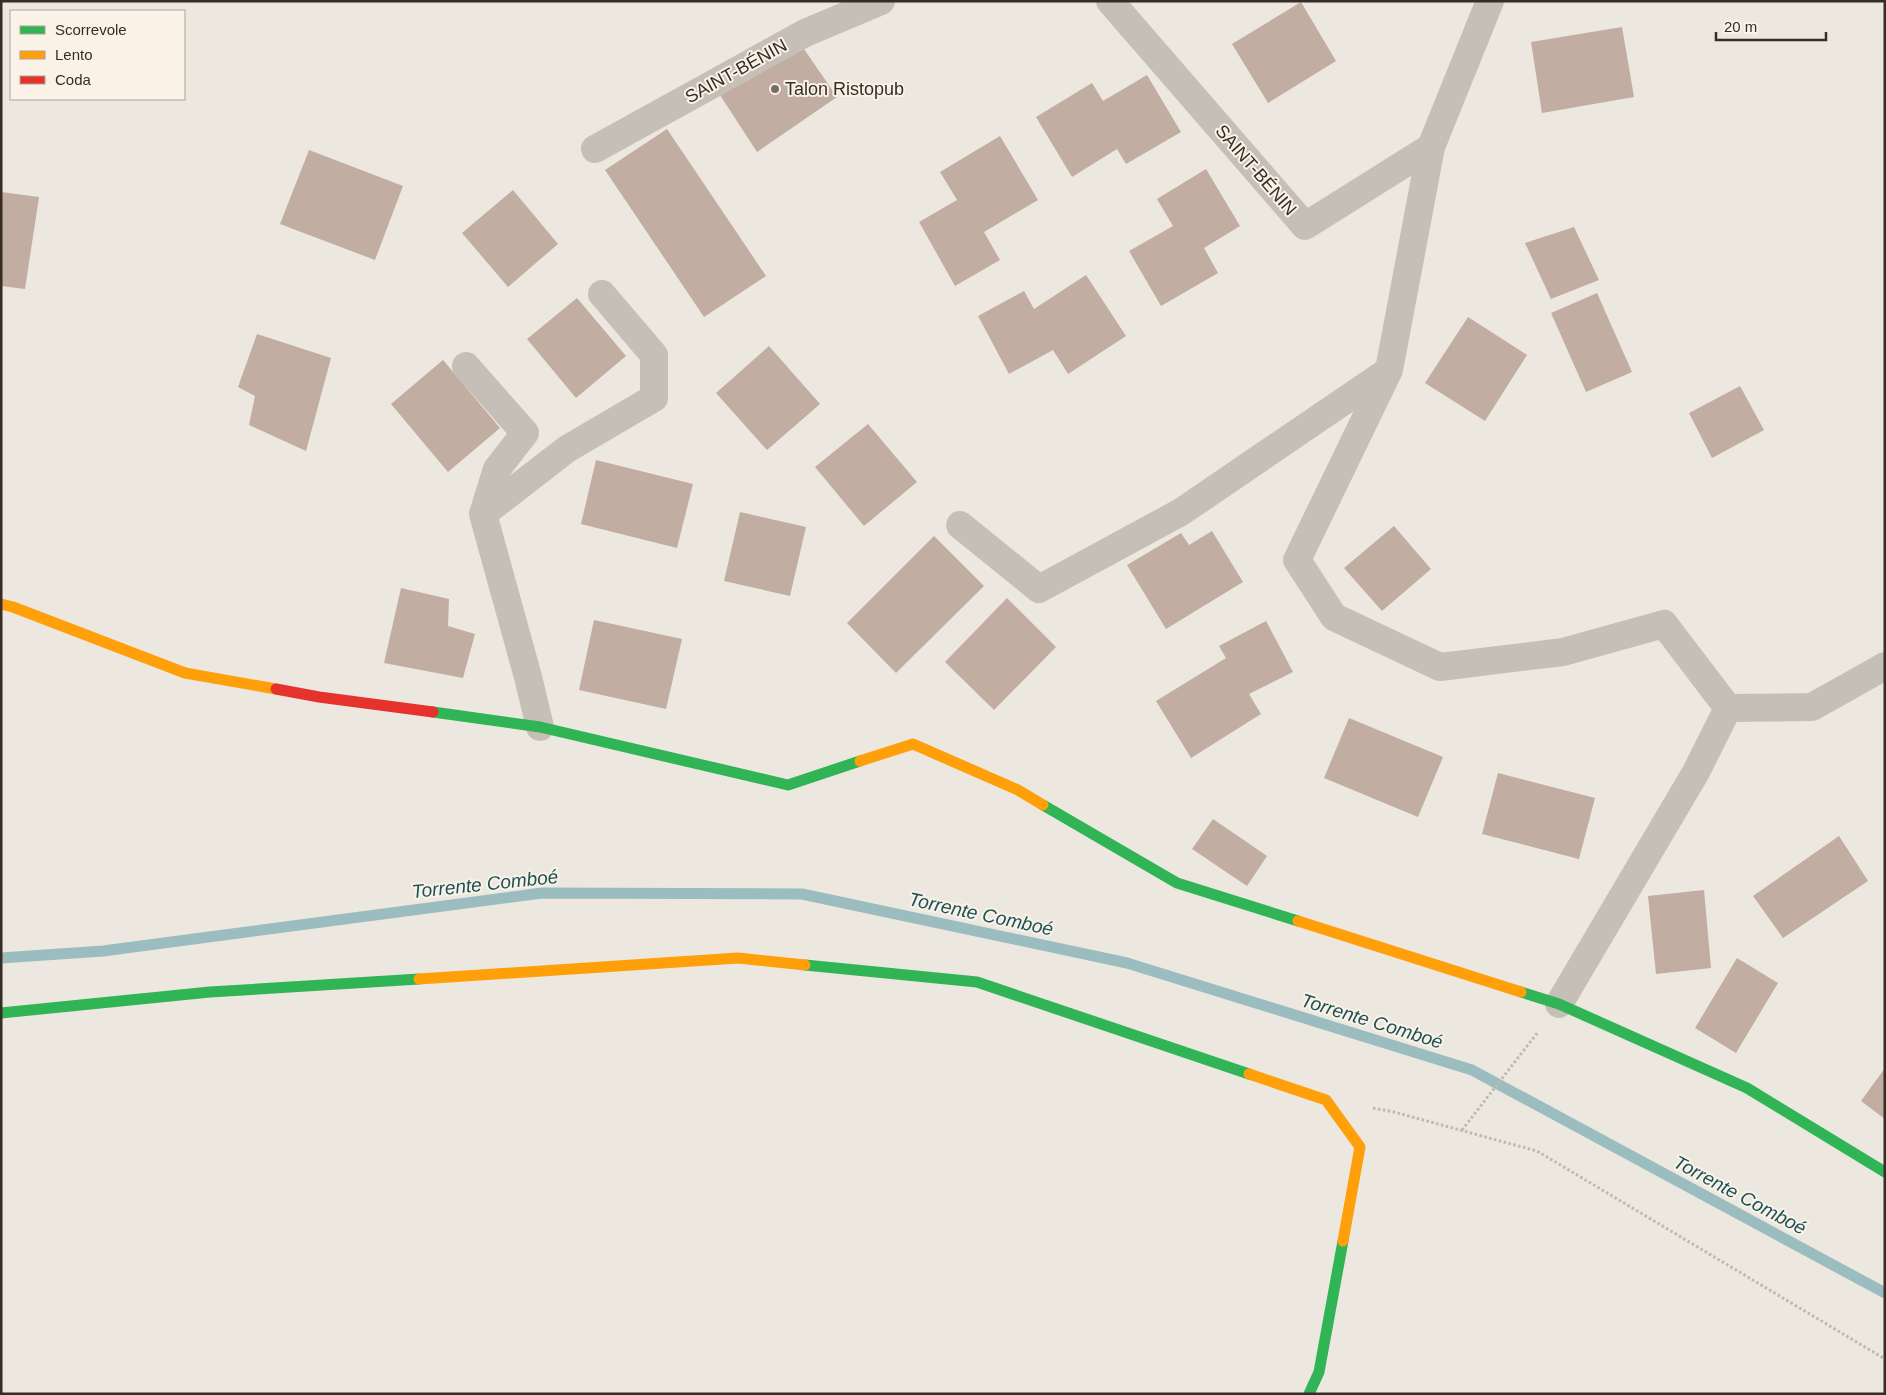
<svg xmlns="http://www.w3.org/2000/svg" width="1886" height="1395" viewBox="0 0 1886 1395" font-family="Helvetica,sans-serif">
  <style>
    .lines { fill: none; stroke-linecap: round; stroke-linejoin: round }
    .stream { stroke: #9bbdbf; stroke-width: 11 }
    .building { fill: #c1ada1 }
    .path { stroke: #beb8b1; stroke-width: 3; stroke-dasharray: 2.5 2.5; stroke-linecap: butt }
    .street { stroke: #c6bfb8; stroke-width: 28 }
    .fast { stroke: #30b455; stroke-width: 11 }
    .slow { stroke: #ff9f0a; stroke-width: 11 }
    .jam { stroke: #e5322d; stroke-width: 11 }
    .poi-dot { fill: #766e68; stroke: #faf2e6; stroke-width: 2 }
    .labels { text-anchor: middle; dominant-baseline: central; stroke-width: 4; stroke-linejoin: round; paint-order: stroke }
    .street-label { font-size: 18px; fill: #362d27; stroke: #faf2e6 }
    .poi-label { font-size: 18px; fill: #362d27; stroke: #faf2e6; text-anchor: start }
    .water-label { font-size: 19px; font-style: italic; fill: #1b5159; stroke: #faf2e6 }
  </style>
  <rect width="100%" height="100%" fill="#ece8e0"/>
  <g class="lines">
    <!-- stream -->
    <path class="stream" d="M1,958L103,951L542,893L802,894L1127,963L1472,1070L1885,1293"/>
  </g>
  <!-- building -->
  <path class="building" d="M1301,2L1336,61L1268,103L1232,44Z
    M1622,27L1634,97L1542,113L1531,42Z
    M804,49L837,97L757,152L720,95Z
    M1147,75L1181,132L1126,164L1117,149L1072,177L1036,117L1092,83L1103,101Z
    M667,129L766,276L704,317L605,170Z
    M1000,136L1038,200L984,232L1000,260L955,286L919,222L957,200L940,172Z
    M309,150L403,186L375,260L280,224Z
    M1206,169L1240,226L1204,248L1218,273L1161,306L1129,251L1173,226L1157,199Z
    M513,190L558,244L508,287L462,233Z
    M1,192L39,197L25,289L1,286Z
    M1574,227L1599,280L1551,299L1525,243Z
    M1086,275L1126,336L1068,374L1053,350L1009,374L978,316L1024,291L1034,309Z
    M1597,293L1632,372L1586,392L1551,313Z
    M577,298L626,356L576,398L527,339Z
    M1468,317L1527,355L1485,421L1425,383Z
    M257,334L331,358L306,451L249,425L255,396L238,387Z
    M769,346L820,404L767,450L716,393Z
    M443,360L500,428L448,472L391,404Z
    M1740,386L1764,430L1712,458L1689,413Z
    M868,424L917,482L864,526L815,467Z
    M596,460L693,484L677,548L581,524Z
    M740,512L806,527L790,596L724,581Z
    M1394,526L1431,569L1382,611L1344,568Z
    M1212,531L1243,582L1166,629L1127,565L1181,533L1189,545Z
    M934,536L984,586L896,673L847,623Z
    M401,588L449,599L448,626L475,634L463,678L384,663Z
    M1007,598L1056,647L994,710L945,662Z
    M594,620L682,639L666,709L579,690Z
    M1266,621L1293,672L1249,694L1261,714L1191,758L1156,701L1226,658L1219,646Z
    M1349,718L1443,757L1418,817L1324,778Z
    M1498,773L1595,798L1579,859L1482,834Z
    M1213,819L1267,856L1247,886L1192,849Z
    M1839,836L1868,881L1783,938L1753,896Z
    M1704,890L1711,968L1656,974L1648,896Z
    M1737,958L1778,983L1736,1053L1695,1028Z
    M1885,1068V1119L1861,1101Z"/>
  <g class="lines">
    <!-- path -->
    <path class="path" d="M1373,1108L1394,1112L1537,1151L1885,1359
      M1462,1130L1538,1032"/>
    <!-- street -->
    <path class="street" d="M1110,1L1305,226L1431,147
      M1490,1L1431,147L1389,370L1297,560L1334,617L1440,667L1563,652L1664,624L1728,708L1696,772L1559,1004
      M595,149L805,33L881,1
      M466,366L525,433L497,469L483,514L528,677L540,727
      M483,514L567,449L654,398V355L602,294
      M960,525L1039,589L1181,512L1388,371
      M1728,708L1812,707L1885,666"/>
    <!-- fast -->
    <path class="fast" d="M433,712L540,727L788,785L860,761
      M1043,805L1177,883L1298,921
      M805,965L977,982L1249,1074
      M1521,992L1559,1004L1747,1088L1885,1172
      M1,1013L210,992L419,979
      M1309,1394L1319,1372L1343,1241"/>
    <!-- slow -->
    <path class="slow" d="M1,604L13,607L185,673L276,689
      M860,761L913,744L1018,790L1043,805
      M1298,921L1521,992
      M419,979L738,958L805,965
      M1249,1074L1326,1100L1360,1147L1343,1241"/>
    <!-- jam -->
    <path class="jam" d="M276,689L319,697L433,712"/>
  </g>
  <!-- markers -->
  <circle class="poi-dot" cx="775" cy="89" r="5"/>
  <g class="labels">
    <!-- street labels -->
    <g class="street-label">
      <text transform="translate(736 71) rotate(-29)">SAINT-BÉNIN</text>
      <text transform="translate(1256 170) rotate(49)">SAINT-BÉNIN</text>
    </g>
    <!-- poi labels -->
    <g class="poi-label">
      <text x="785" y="89">Talon Ristopub</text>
    </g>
    <!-- water labels -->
    <g class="water-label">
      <text transform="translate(485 884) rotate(-6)">Torrente Comboé</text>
      <text transform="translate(981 914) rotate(12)">Torrente Comboé</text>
      <text transform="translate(1372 1021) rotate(17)">Torrente Comboé</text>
      <text transform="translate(1740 1195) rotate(28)">Torrente Comboé</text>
    </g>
  </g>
  <!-- border -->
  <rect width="1886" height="1395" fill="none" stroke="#362d27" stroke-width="5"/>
  <!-- legend -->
  <rect x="10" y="10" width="175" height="90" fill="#faf2e6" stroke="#aca39a"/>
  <rect x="20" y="26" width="25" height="8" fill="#30b455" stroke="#aca39a"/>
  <text x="55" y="35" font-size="15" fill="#362d27">Scorrevole</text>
  <rect x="20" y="51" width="25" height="8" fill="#ff9f0a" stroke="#aca39a"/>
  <text x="55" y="60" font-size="15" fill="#362d27">Lento</text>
  <rect x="20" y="76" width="25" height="8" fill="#e5322d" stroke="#aca39a"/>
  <text x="55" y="85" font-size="15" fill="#362d27">Coda</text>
  <!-- scale -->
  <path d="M1716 32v8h110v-8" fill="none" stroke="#362d27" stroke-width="2.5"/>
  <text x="1724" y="32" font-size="15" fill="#362d27" stroke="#faf2e6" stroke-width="4" paint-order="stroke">20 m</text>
</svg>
